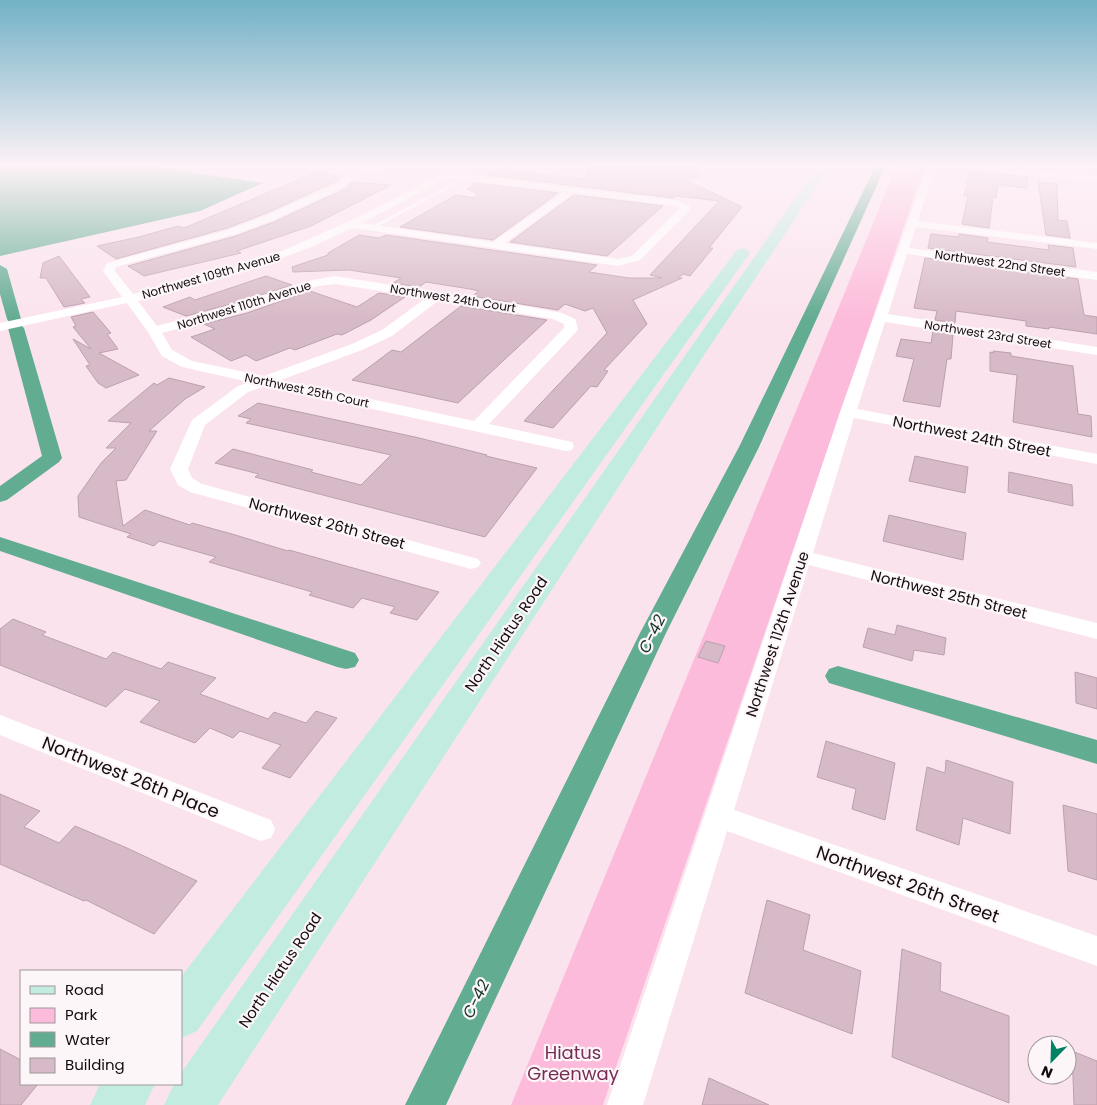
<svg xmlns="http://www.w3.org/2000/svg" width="1097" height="1105" viewBox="0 0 1097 1105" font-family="Poppins,sans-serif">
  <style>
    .green { fill: #fcbbda }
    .water { fill: #62ac92 }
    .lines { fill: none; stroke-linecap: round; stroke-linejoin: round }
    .canal { fill: #62ac92; fill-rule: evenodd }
    .building { fill: #d7bac7; stroke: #bca0ad }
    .service { fill: #fff; fill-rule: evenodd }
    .minor { fill: #fff; fill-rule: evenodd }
    .secondary { fill: #c2ece0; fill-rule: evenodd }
    .labels { text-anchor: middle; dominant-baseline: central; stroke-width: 4.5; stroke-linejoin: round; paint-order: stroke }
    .far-street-label { font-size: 12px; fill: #140b0f; stroke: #fcf6f9 }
    .street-label { font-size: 15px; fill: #140b0f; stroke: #fcf6f9 }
    .water-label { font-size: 16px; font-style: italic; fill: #0e3226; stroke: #fcf6f9 }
    .near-street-label { font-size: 18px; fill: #140b0f; stroke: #fcf6f9 }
    .near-park-label { font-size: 18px; fill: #762c55; stroke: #fcf6f9 }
  </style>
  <rect width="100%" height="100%" fill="#fbe3ee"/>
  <!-- green -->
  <path class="green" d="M897,165H925L603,1105H511Z"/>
  <!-- water -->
  <path class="water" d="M0,165H143L263,183L200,211L0,256Z"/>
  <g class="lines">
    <!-- canal -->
    <path class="canal" d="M876,165H886L759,447L666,633L446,1105H405L640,633L739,447Z
      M0,265L7,269L21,319L19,322H9L7,319L0,294Z
      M16,323L21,325L24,328L62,458L59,462L7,500L0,502V486L42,456L8,328L11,325Z
      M0,537L355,653L359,660L355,667L346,669L337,667L0,551Z
      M838,666L1097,740V764L829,683L825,676L829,669Z"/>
  </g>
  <!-- building -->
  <path class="building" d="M588,165H699V177L682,178L742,207L709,248H713L690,276L683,274L678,278H682L633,300L647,324L604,370L608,371L597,387L591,386L553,428L524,421L607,333L593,308L585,311L565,304L558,310L472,296L479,291L470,289L426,282L419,287L393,283L401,278L349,270L293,272L292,267L328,255V253L359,235L379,238L386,235L597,265L589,272L629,278H662L650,275L719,201L676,196L673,198L488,175L497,170L587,179Z
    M319,171L340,178L337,181L264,214L227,228L116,259L97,246L139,237L178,226L184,228Z
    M970,171L1027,177V188L998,185L996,198L993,197L989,228L962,224L968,196H964Z
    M352,182L391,185L311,226L237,251L241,253L144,276L128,266L236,236L274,222L345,189Z
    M1038,182L1057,184L1058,220L1067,221L1070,238L1046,235Z
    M475,183L558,193L493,240L400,227L456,195L475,198L477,193L467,189Z
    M574,195L663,206L607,256L510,242Z
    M931,234L959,237V234L988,238L987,242L1049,250L1048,245L1073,248L1076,267L928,248Z
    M59,256L90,297L81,299L85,303L64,307L46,278H40L43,263Z
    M925,258L1078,279L1084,315L1097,317V334L1049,327V329L1026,326V321L956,311L955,323L935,320L937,311L914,308Z
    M266,276L292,285L235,303L186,316L163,307L190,297L195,300Z
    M310,291L357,307L379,293L405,297L371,320L342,335L337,334L295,350L290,348L256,361L246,355L231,361L191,337L215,329L204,324L247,313Z
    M461,306L547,320L458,403L352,380L392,350L401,352Z
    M93,312L111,333L107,334L118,349L99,353L139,375L106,388L98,383L86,366L90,365L73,339L91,349L73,327L76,326L71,317Z
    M933,331L953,335L951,359H947L940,407L903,401L914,359L896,356L901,339L931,343Z
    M993,351L1011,353V356L1073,366L1078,414L1091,416L1092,437L1013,422L1017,375L990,371V352L994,353Z
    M169,378L205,387L185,399L149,431H157L126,480L116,481L123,526L145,510L190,525L192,523L232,534L288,551L289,550L439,592L417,620L390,613L395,607L362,598L353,608L309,595L312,592L209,562L216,557L159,541L154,546L127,537L131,534L79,517L78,496L101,463L116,448H106L131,423L108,421L154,383L157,385Z
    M258,403L415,437L487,455L486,456L537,468L485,537L292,487L255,477L259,474L215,463L233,449L313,470L311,472L361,485L391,455L246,423L251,419L238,416Z
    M915,456L968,467L965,493L909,481Z
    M1009,472L1072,485L1073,506L1008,492Z
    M889,515L966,533L963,560L883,541Z
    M13,619L46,632L42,635L106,659L113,652L161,669L168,662L216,678L200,694L268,719L274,712L306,723L316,711L337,718L290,778L262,768L281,745L240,731L233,738L210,728L195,743L140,722L160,701L125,689L106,707L0,665V629Z
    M897,625L946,638L944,655L914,650L912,661L863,647L868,628L895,635Z
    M706,641L725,646L718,663L698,657Z
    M1075,672L1097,678V709L1076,703Z
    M826,741L895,763L885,820L852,809L856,789L817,777Z
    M946,760L1013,782L1010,834L963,818L959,845L916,830L927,767L945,773Z
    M0,794L40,811L24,827L59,843L75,826L127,848L197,881L154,934L86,900L84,901L0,864Z
    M1063,805L1097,814V880L1068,871Z
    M767,900L810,915L803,950L861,971L852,1034L745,993Z
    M902,949L941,963L940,991L1009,1016V1103L892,1057Z
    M0,1049L21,1060V1084H38L21,1105H0Z
    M1072,1051L1097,1061V1105H1074Z
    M709,1078L769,1105H702Z"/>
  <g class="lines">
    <!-- service -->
    <path class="service" d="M464,177L468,178L375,228L370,227Z"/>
    <!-- minor -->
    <path class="minor" d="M329,165C339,164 344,168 353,169C363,170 376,162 384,168L380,171L355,174L353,179L344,187L273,220L236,234L116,267L115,271L133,294L219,272L277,253L354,219L457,166L461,169L455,173L676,200L690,206L689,211L640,260L618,266L353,228L311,247L259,267L196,286L138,301L157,326L236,305L312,280L335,276L524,306L562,313L575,319L578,329L576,332L489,424L572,442L574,446L572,450L566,451L266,386L248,392L205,425L188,469L192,478L202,484L478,559L481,563L478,567L471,569L464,567L190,492L178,485L170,469L192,420L238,386L249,382L182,367L162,356L148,332L127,303L0,331V323L122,297L103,271L107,263L228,230L265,216L338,183L346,173ZM447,178L563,192L493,242L362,223ZM574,193L675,206L680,208L632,256L618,259L505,243ZM335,284L426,298L382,330L352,344L264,376L192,361L172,350L162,333L246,311L318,286ZM439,300L553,319L564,324V328L474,421L281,380L362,350L392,336Z
      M928,165H936L918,221L1097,243V249L916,227L909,248L1097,272V280L907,254L888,314L1097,347V355L885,322L857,409L1097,454V464L854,418L813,553L1097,623V639L809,565L734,810L1097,936V966L727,831L643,1105H607L840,412Z
      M952,165H979L1097,176V182L956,168Z
      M0,715L271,820L275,829L271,838L261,841L0,735Z"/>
    <!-- secondary -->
    <path class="secondary" d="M819,165H831L704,355L218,1105H164L174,1084H181V1073Z
      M742,248L747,250L750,253L197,1031L181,1038V977L737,250Z
      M100,1084H155L145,1105H90Z"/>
  </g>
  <!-- sky -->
  <linearGradient id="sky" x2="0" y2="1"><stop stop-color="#72b1c6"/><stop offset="0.52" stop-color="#fdf2f7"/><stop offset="1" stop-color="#fdf2f7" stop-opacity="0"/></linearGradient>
  <rect width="1097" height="319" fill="url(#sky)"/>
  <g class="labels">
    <!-- far-street labels -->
    <g class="far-street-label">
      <text transform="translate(1000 263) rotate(8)">Northwest 22nd Street</text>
      <text transform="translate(211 275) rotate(-16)">Northwest 109th Avenue</text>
      <text transform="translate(453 298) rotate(9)">Northwest 24th Court</text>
      <text transform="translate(244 305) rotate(-17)">Northwest 110th Avenue</text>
      <text transform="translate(988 334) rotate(9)">Northwest 23rd Street</text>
      <text transform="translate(307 390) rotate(12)">Northwest 25th Court</text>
    </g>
    <!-- street labels -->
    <g class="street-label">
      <text transform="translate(972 436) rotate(11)">Northwest 24th Street</text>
      <text transform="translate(327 523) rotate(15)">Northwest 26th Street</text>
      <text transform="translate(949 594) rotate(14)">Northwest 25th Street</text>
      <text transform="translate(506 634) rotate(-56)">North Hiatus Road</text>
      <text transform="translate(777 634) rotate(-72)">Northwest 112th Avenue</text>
      <text transform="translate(280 970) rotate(-56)">North Hiatus Road</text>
    </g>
    <!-- water labels -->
    <g class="water-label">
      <text transform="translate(652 634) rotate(-64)">C-42</text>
      <text transform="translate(476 999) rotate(-64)">C-42</text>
    </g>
    <!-- near-street labels -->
    <g class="near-street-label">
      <text transform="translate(131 777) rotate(22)">Northwest 26th Place</text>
      <text transform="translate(908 884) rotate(20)">Northwest 26th Street</text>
    </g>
    <!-- near-park labels -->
    <g class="near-park-label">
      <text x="573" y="1052">Hiatus<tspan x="573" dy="21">Greenway</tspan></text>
    </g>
  </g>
  <!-- legend -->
  <rect x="20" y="970" width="162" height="115" fill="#fcf6f9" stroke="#9f989b"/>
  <rect x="30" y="986" width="25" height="8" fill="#c2ece0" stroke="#9f989b"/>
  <text x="65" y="995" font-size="15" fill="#140b0f">Road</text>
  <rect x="30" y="1008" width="25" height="15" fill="#fcbbda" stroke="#9f989b"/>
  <text x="65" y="1020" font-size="15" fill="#140b0f">Park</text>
  <rect x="30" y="1032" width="25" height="15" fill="#62ac92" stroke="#9f989b"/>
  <text x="65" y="1045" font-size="15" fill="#140b0f">Water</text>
  <rect x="30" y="1058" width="25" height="15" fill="#d7bac7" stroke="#9f989b"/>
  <text x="65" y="1070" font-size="15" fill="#140b0f">Building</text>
  <!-- north arrow -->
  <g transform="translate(1052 1060) rotate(203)"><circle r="24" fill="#fcf6f9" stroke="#9f989b"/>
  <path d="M0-4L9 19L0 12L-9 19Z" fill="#008263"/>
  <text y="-8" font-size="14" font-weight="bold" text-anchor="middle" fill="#140b0f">N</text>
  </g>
</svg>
